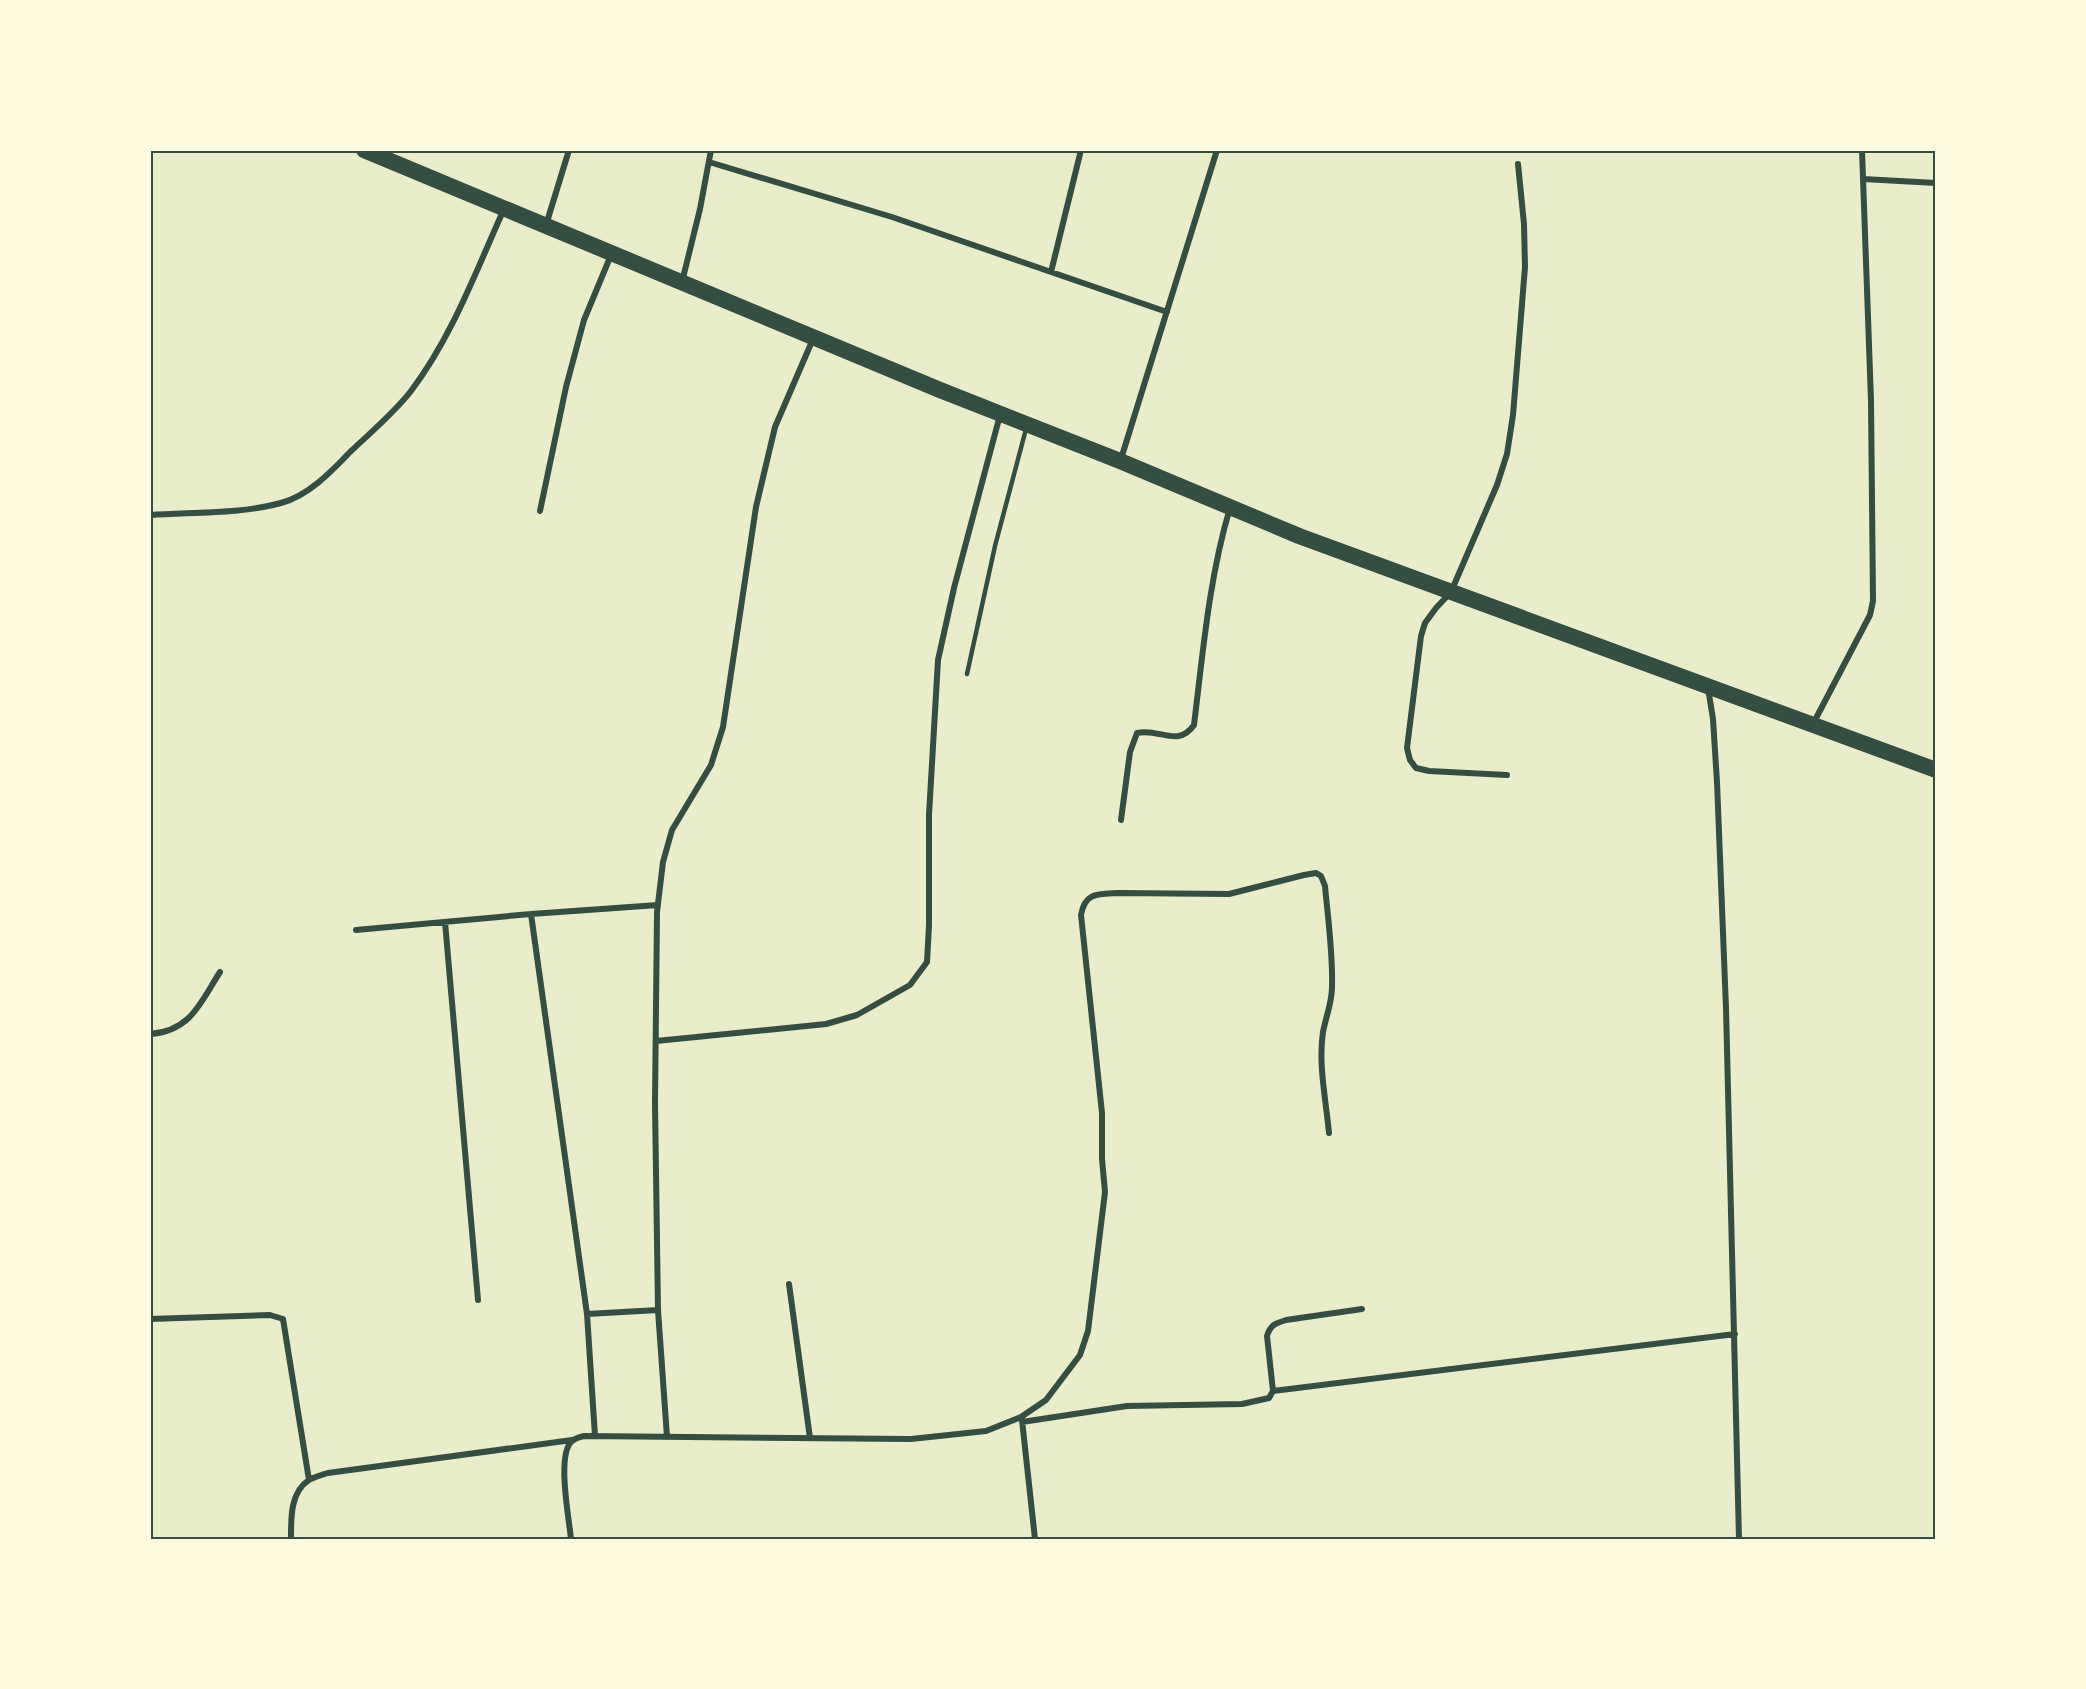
<svg xmlns="http://www.w3.org/2000/svg" width="2086" height="1689" viewBox="0 0 2086 1689" font-family="Barlow,sans-serif">
  <style>
    .lines { fill: none; stroke-linecap: round; stroke-linejoin: round }
    .service { stroke: #344e41; stroke-width: 4.5 }
    .minor { stroke: #344e41; stroke-width: 6 }
    .trunk { stroke: #344e41; stroke-width: 16 }
    .neatline { fill: none; stroke: #344e41; stroke-width: 2 }
  </style>
  <rect width="100%" height="100%" fill="#e9edc9"/>
  <g class="lines">
    <!-- service -->
    <path class="service" d="M967,674L995,546L1026,429"/>
    <!-- minor -->
    <path class="minor" d="M709,162L892,217L1167,312
      M1863,179L1936,183
      M546,225L569,150
      M1051,272L1081,150
      M682,282L700,209L711,150
      M1121,459L1217,150
      M540,511L566,387L584,320L611,255
      M150,515C192,512 241,514 281,503C308,496 331,472 350,452C370,433 394,413 411,391C452,337 476,271 504,209
      M1708,688L1713,719L1717,782L1726,1008L1739,1539
      M1813,724L1870,615L1873,601L1871,401L1862,150
      M1507,775L1429,771L1416,768L1410,760L1407,748L1421,636L1425,623L1436,608L1451,592L1497,485L1507,454L1513,415L1525,267L1524,224L1518,164
      M1121,820L1130,752L1137,733C1160,728 1178,748 1194,725C1203,652 1209,578 1230,508
      M531,914L587,1314L595,1436
      M445,922L478,1300
      M356,930L531,914L658,905
      M150,1034C191,1031 200,1003 220,972
      M656,1041L826,1024L857,1015L910,985L927,962L929,925V815L938,660L954,588L1000,415
      M789,1284L810,1438
      M587,1314L658,1310
      M150,1319L270,1315L283,1319L309,1480
      M1273,1391L1735,1334
      M1022,1420L1035,1539
      M1022,1422L1127,1406L1242,1404L1269,1398L1273,1391L1267,1336C1270,1325 1276,1323 1286,1320L1362,1309
      M667,1437L658,1310L655,1103L657,912L663,862L672,830L711,765L723,727L756,507L775,427L813,339
      M291,1539C291,1519 290,1492 309,1480C314,1477 322,1475 328,1473L572,1440
      M571,1539C569,1518 557,1457 571,1442C574,1439 579,1437 584,1436L911,1439L986,1431L1021,1417L1046,1400L1080,1355L1088,1331L1105,1192L1102,1159V1113L1081,915C1085,892 1098,894 1118,893L1229,894L1304,875L1316,873L1321,876L1325,886C1328,919 1333,953 1332,987C1332,1003 1326,1016 1323,1032C1318,1064 1326,1100 1329,1133"/>
    <!-- trunk -->
    <path class="trunk" d="M364,150L940,390L1120,461L1299,536L1936,770"/>
  </g>
  <!-- border -->
  <rect width="2086" height="1689" fill="none" stroke="#fefae0" stroke-width="303"/>
  <rect x="152" y="152" width="1782" height="1386" class="neatline"/>
</svg>
